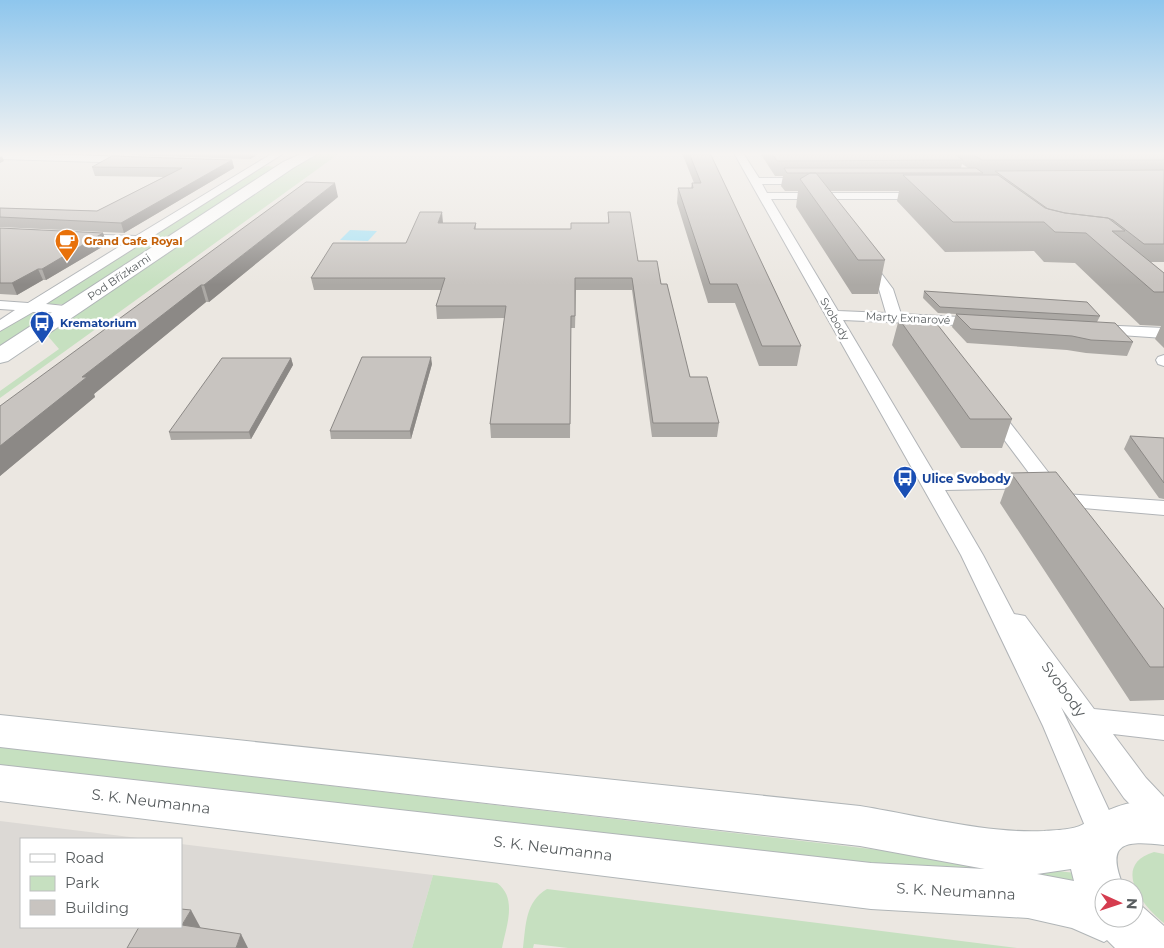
<svg xmlns="http://www.w3.org/2000/svg" width="1164" height="948" viewBox="0 0 1164 948" font-family="Montserrat,sans-serif">
  <style>
    .industrial { fill: #dcd9d5 }
    .green { fill: #c6e0c0 }
    .water { fill: #a7e2f5 }
    .lines { fill: none; stroke-linecap: round; stroke-linejoin: round }
    .street-casing { stroke: #b1b4b7; stroke-width: 2 }
    .secondary-casing { stroke: #b0b5b7; stroke-width: 2 }
    .street { fill: #fff; fill-rule: evenodd }
    .secondary { fill: #fff; fill-rule: evenodd }
    .wall { fill: #aca9a5; fill-rule: evenodd }
    .shaded-wall { fill: #8c8986 }
    .building { fill: #c8c4c0; stroke: #8c8986 }
    .labels { text-anchor: middle; dominant-baseline: central; stroke-width: 5; stroke-linejoin: round; paint-order: stroke }
    .far-food-label { font-size: 11px; font-weight: bold; fill: #c56008; stroke: #fff; text-anchor: start }
    .far-street-label { font-size: 11px; fill: #595e60; stroke: #fff }
    .far-transit-label { font-size: 11px; font-weight: bold; fill: #164399; stroke: #fff; text-anchor: start }
    .transit-label { font-size: 12px; font-weight: bold; fill: #164399; stroke: #fff; text-anchor: start }
    .near-street-label { font-size: 15px; fill: #595e60; stroke: #fff }
  </style>
  <rect width="100%" height="100%" fill="#ebe7e1"/>
  <!-- industrial -->
  <path class="industrial" d="M0,821L146,839H21V927H181V844L433,875L412,948H0Z"/>
  <!-- green -->
  <path class="green" d="M316,153H340L0,398V391L59,349L47,335Z
    M268,166L274,167L170,236L159,238L152,236L260,168Z
    M145,243L153,246L65,304L45,305L47,301L139,244Z
    M34,313L41,314L43,317L0,346V331L25,315Z
    M0,747L1075,873L1082,891L0,767Z
    M1154,852L1164,854V923C1142,906 1111,865 1154,852Z
    M433,875L497,883C518,898 506,927 502,948H412Z
    M547,889L1017,948H568L534,944L533,948H523C526,925 525,902 547,889Z"/>
  <!-- water -->
  <path class="water" d="M350,230L377,231L368,241L340,240Z"/>
  <g class="lines">
    <defs>
      <path id="street" d="M0,153L133,157L138,160L133,163L0,159Z
        M273,153H284L46,304L74,307L76,310L74,313L33,312L0,331V320L15,310L0,309V301L28,303L125,243L79,241L75,240L73,237L75,234L136,236Z
        M734,153H743L759,178H809L814,181L809,184H762L767,193H924L929,196L924,199H771L838,311L886,313L879,289L858,260L864,256L869,257L893,289L901,314L980,318L985,319L987,322L985,325L980,326L843,320L937,478L1032,477L982,410L985,406L991,405L997,406L1065,494L1164,501V515L1060,506L1053,505L1040,488L945,490L983,555L1014,614L1025,616L1094,709L1164,716V740L1113,734L1146,778L1164,797V832L1153,828L1124,798L1061,707L1120,834L1115,845L1104,849L1093,845L1043,726L961,555Z
        M1096,325L1164,328V338L1091,333L1088,330L1091,327Z
        M1164,355V366L1158,364L1156,360L1158,357Z"/>
      <path id="secondary" d="M303,153H319L293,168L8,361L0,363V346L283,162Z
        M0,715L860,806C916,815 988,834 1044,831C1056,830 1076,830 1085,823C1098,814 1111,808 1126,804C1139,801 1152,803 1164,805V845C1123,840 1105,843 1124,888H1104V918H1134V900L1136,901L1164,926V948H1115L1107,940L1104,942L1072,928L1028,918L871,909L0,801V765L871,863L985,869L860,846L0,747ZM1071,869L1074,881L1037,874Z"/>
    </defs>
    <!-- street casing -->
    <use href="#street" class="street-casing"/>
    <!-- secondary casing -->
    <use href="#secondary" class="secondary-casing"/>
    <!-- street -->
    <use href="#street" class="street"/>
    <!-- secondary -->
    <use href="#secondary" class="secondary"/>
  </g>
  <!-- wall -->
  <path class="wall" d="M131,153H260L250,159L131,155Z
    M682,153H710L801,346L797,366H759L735,303H708L677,203L678,188H691L692,183H694Z
    M760,153H1164V262H1151L1164,273V348L1155,339L1161,326L1140,325L1075,263L1044,262L1034,251L945,252L897,201L899,191H830L885,260L878,294H852L796,207L798,191H785L781,186L783,176H775ZM962,164L968,168H961Z
    M232,160L234,168L124,233L0,227V208L97,211L164,177L95,176L92,167Z
    M338,197L209,302H206L94,394L95,397L0,476V406Z
    M608,212L638,261L661,284L690,377L719,423L717,437H652L632,290H576L575,328H571L570,438H491L490,424L505,318L437,319L436,306L441,290H314L311,278L406,243L443,223H476V229H571L608,223Z
    M0,228L103,233L107,244L46,280H43L17,295L0,294Z
    M924,291L1100,316L1097,322L1133,342L1127,356L1086,353L1067,350L967,343L952,327L956,314L938,313L923,298Z
    M899,319L1012,419L1002,448H961L892,345Z
    M291,358L293,365L251,439L171,440L169,432Z
    M432,364L411,439H331L330,431Z
    M1130,436L1164,438V499L1159,498L1124,449Z
    M1011,473L1164,609V700L1130,701L1000,503Z"/>
  <!-- shaded-wall -->
  <path class="shaded-wall" d="M249,153H260L250,159Z
    M2,156L4,161L0,163V157Z
    M232,160L234,168L124,233L121,223Z
    M335,183L338,197L209,302L204,285Z
    M442,212L443,223H438Z
    M103,233L107,244L46,280L42,269Z
    M38,269L43,280L17,295L12,283Z
    M201,285L206,302L94,394L95,397L0,476V446L82,377Z
    M431,357L432,364L411,439L410,431Z
    M291,358L293,365L251,439L249,432Z
    M191,910L204,934L182,925Z
    M241,934L248,948H236Z"/>
  <!-- building -->
  <path class="building" d="M689,153H710L801,346H762L737,284H710L678,188H693L692,183H701Z
    M771,153H953L963,160L777,161Z
    M970,153H1164V160H982Z
    M112,156L232,160L121,223L0,217V208L97,211L182,168L92,167Z
    M784,168H976L983,173H787Z
    M1164,170V244H1144L1113,220L1108,218L1065,213L1048,209L995,171Z
    M810,173H816L885,260H858L800,179Z
    M903,175H998L1045,208L1065,213L1108,218L1125,231H1112L1164,273V292H1154L1086,233L1055,232L1044,222H953Z
    M306,182L335,183L204,285H201L82,377H87L0,446V406Z
    M420,212H442L438,223H476L474,229H571V223H609L608,212H630L638,261H657L661,284H667L690,377H707L719,423H653L632,278H575V316H571L570,424H490L506,306H436L445,278H311L333,243H406Z
    M0,228L103,233L42,269H38L12,283H0Z
    M924,291L1087,302L1100,316L940,307Z
    M956,314L1115,323L1133,342L1091,340L1072,336L971,329Z
    M899,319H933L1012,419H970Z
    M362,357H431L410,431H330Z
    M222,358H291L249,432H169Z
    M1130,436L1164,438V483Z
    M1056,472L1164,609V667H1150L1011,473Z
    M181,909L191,910L182,925L241,934L236,948H127L139,927H181Z"/>
  <!-- sky -->
  <linearGradient id="sky" x2="0" y2="1"><stop stop-color="#8ec6ed"/><stop offset="0.54" stop-color="#f6f4f2"/><stop offset="1" stop-color="#f6f4f2" stop-opacity="0"/></linearGradient>
  <rect width="1164" height="285" fill="url(#sky)"/>
  <!-- icons -->
  <defs>
    <symbol id="cafe-pin" viewBox="-11 -11 22 30"><path d="M0 17L-7.5 6A9.5 9.5 0 1 1 7.5 6Z" fill="#e8710a" stroke="#fff"/><path d="M-5.5-4.5H6V0H3Q3 3.5 0 3.5H-2.5Q-5.5 3.5-5.5 0ZM3-3.2v2h1.7v-2ZM-6 4.5H4V6H-6Z" fill="#fff"/></symbol>
    <symbol id="bus-pin" viewBox="-11 -11 22 30"><path d="M0 17L-7.5 6A9.5 9.5 0 1 1 7.5 6Z" fill="#1a4fb4" stroke="#fff"/><path d="M-5-6H5V4H4V6H2V4H-2V6H-4V4H-5ZM-3.5-4V0h7V-4ZM-3.5 1.2v1.5H-2V1.2ZM2 1.2v1.5H3.5V1.2Z" fill="#fff"/></symbol>
  </defs>
  <g fill-rule="evenodd">
    <use href="#cafe-pin" x="53" y="227" width="28" height="38"/>
    <use href="#bus-pin" x="28" y="309" width="28" height="38"/>
    <use href="#bus-pin" x="891" y="464" width="28" height="38"/>
  </g>
  <g class="labels">
    <!-- far-food labels -->
    <g class="far-food-label">
      <text x="84" y="241">Grand Cafe Royal</text>
    </g>
    <!-- far-street labels -->
    <g class="far-street-label">
      <text transform="translate(119 277) rotate(-34)">Pod Břízkami</text>
      <text transform="translate(908 318) rotate(3)">Marty Exnarové</text>
      <text transform="translate(835 319) rotate(60)">Svobody</text>
    </g>
    <!-- far-transit labels -->
    <g class="far-transit-label">
      <text x="60" y="323">Krematorium</text>
    </g>
    <!-- transit labels -->
    <g class="transit-label">
      <text x="922" y="478">Ulice Svobody</text>
    </g>
    <!-- near-street labels -->
    <g class="near-street-label">
      <text transform="translate(1064 689) rotate(54)">Svobody</text>
      <text transform="translate(151 801) rotate(7)">S. K. Neumanna</text>
      <text transform="translate(553 848) rotate(7)">S. K. Neumanna</text>
      <text transform="translate(956 891) rotate(3)">S. K. Neumanna</text>
    </g>
  </g>
  <!-- legend -->
  <rect x="20" y="838" width="162" height="90" fill="#ffffff" stroke="#bdbfbf"/>
  <rect x="30" y="854" width="25" height="8" fill="#ffffff" stroke="#bdbfbf"/>
  <text x="65" y="863" font-size="15" fill="#595e60">Road</text>
  <rect x="30" y="876" width="25" height="15" fill="#c6e0c0" stroke="#bdbfbf"/>
  <text x="65" y="888" font-size="15" fill="#595e60">Park</text>
  <rect x="30" y="900" width="25" height="15" fill="#c8c4c0" stroke="#bdbfbf"/>
  <text x="65" y="913" font-size="15" fill="#595e60">Building</text>
  <!-- north arrow -->
  <g transform="translate(1119 903) rotate(93)"><circle r="24" fill="#ffffff" stroke="#bdbfbf"/>
  <path d="M0-4L9 19L0 12L-9 19Z" fill="#d53c4f"/>
  <text y="-8" font-size="14" font-weight="bold" text-anchor="middle" fill="#595e60">N</text>
  </g>
</svg>
